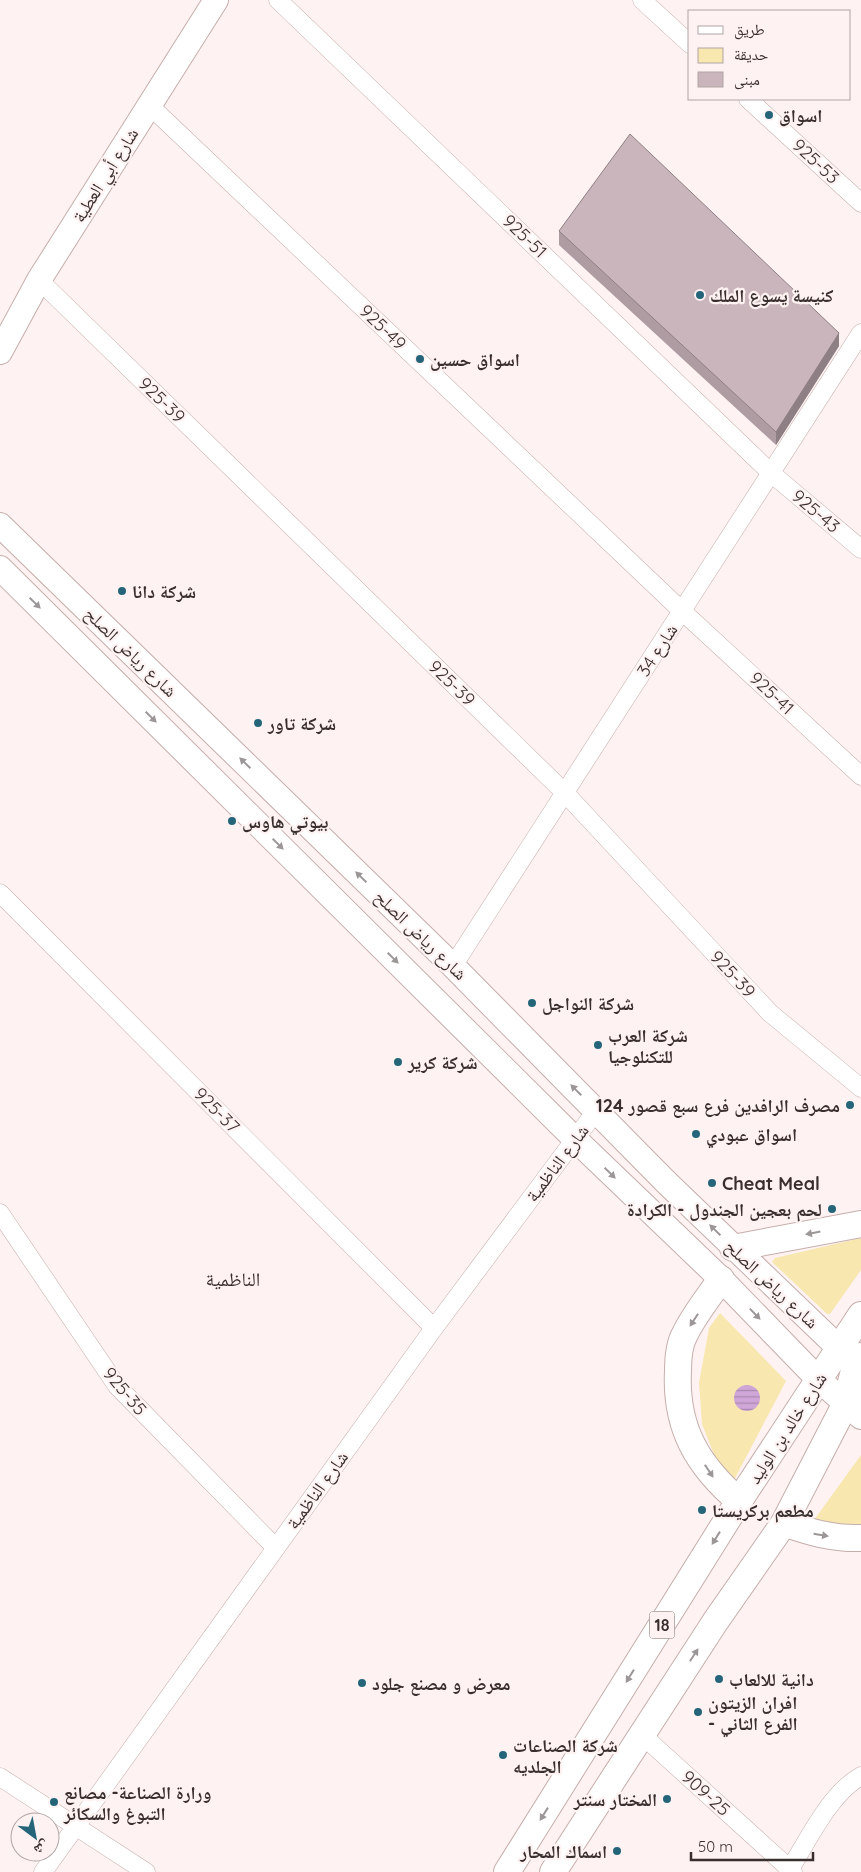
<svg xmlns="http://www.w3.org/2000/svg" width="861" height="1872" viewBox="0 0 861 1872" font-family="Quicksand,'Noto Naskh Arabic',sans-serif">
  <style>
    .green { fill: #f8e7af }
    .water { fill: url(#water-rules) }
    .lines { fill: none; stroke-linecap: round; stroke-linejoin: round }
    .street-casing { stroke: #c6aeab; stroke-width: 19 }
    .secondary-casing { stroke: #c6aeab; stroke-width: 26 }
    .primary-casing { stroke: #c6aeab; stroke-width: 28 }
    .street { stroke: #fff; stroke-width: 18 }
    .secondary { stroke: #fff; stroke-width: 24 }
    .primary { stroke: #fff; stroke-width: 26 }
    .wall { fill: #af9ca3 }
    .shaded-wall { fill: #8e7f84 }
    .building { fill: #cbb5bd; stroke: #8e7f84 }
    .oneway { fill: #9c9796 }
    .poi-dot { fill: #246579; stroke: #fef3f2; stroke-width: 2 }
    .labels { text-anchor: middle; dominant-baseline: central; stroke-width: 4.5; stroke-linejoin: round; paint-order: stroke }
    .shield { fill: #fef3f2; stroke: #736a69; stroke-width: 1 }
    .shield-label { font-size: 16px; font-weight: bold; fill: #382f2e }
    .poi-label { font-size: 18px; font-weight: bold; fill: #382f2e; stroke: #fef3f2; text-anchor: start }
    .street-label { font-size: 18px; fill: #382f2e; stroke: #fef3f2 }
    .neighbourhood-label { font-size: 19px; fill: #382f2e; stroke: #fef3f2 }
  </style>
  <defs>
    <pattern id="water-rules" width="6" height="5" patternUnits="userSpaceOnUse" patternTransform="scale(1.25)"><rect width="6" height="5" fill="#d0a6d8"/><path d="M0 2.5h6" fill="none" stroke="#aa88b0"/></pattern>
  </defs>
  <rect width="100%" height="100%" fill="#fef3f2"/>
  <!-- green -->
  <path class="green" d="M861,1238V1270L830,1314H827L772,1262L775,1258Z
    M720,1313L786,1381L732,1484L715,1457L702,1424L699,1383L709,1328Z
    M861,1455V1528L809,1527Z"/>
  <!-- water -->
  <path class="water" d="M734 1398a13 13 0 1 1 26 0a13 13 0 1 1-26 0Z"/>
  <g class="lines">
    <defs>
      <path id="street" d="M278,0L771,473L861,549
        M642,0L690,44
        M748,99L861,203
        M149,105L682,611L861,776
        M39,280L565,793L770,1013L861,1088
        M0,893L434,1328
        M453,966L861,333
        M0,1213L117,1386L276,1548
        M641,1734L793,1872
        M0,1777L146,1872
        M43,1872L434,1328L596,1111
        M788,1872C808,1841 829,1794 861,1776"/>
      <path id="secondary" d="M0,352L39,280L216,0
        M0,525L453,966L666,1182L839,1348
        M0,568L575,1139L721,1279L818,1379L861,1417"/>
      <path id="primary" d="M733,1248L861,1224
        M721,1279C709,1297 694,1315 685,1334C679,1344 678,1360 678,1371C675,1428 698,1466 739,1501
        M845,1405C851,1388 851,1372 861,1356
        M784,1523C809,1532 833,1539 861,1538
        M507,1872L739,1501L861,1315
        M553,1872L715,1622L784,1523L845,1405L861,1392"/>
    </defs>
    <!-- street casing -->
    <use href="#street" class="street-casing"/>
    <!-- secondary casing -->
    <use href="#secondary" class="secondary-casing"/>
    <!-- primary casing -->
    <use href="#primary" class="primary-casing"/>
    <!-- street -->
    <use href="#street" class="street"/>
    <!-- secondary -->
    <use href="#secondary" class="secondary"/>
    <!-- primary -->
    <use href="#primary" class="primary"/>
  </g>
  <!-- wall -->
  <path class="wall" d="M559,231L839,346L776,445L559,245Z"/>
  <!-- shaded-wall -->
  <path class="shaded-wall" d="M839,333V346L776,445V432Z"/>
  <!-- building -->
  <path class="building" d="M630,134L839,333L776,432L559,231Z"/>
  <!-- one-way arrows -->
  <defs><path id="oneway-solid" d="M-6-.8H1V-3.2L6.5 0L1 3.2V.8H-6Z" transform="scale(1.25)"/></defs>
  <g class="oneway">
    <use href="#oneway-solid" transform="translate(35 603) rotate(44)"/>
    <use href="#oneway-solid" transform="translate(151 717) rotate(45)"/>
    <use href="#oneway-solid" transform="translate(245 763) rotate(-136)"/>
    <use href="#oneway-solid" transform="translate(278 844) rotate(45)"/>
    <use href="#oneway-solid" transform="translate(361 877) rotate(-136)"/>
    <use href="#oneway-solid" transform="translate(393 958) rotate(45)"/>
    <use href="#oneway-solid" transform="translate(576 1090) rotate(-135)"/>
    <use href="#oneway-solid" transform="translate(610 1173) rotate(44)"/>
    <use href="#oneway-solid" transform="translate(715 1230) rotate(-136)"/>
    <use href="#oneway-solid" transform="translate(813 1233) rotate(169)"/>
    <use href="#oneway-solid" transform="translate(755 1314) rotate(46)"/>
    <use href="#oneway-solid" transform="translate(694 1320) rotate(123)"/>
    <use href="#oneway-solid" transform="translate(709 1471) rotate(56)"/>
    <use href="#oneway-solid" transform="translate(821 1535) rotate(9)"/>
    <use href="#oneway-solid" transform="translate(716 1538) rotate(122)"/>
    <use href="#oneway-solid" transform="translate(694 1655) rotate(-57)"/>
    <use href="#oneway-solid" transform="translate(630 1676) rotate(122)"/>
    <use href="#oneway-solid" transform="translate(544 1814) rotate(122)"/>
  </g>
  <!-- markers -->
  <g class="poi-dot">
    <circle cx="769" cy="115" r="5"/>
    <circle cx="700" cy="295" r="5"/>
    <circle cx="420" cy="359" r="5"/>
    <circle cx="122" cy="591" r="5"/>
    <circle cx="258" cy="723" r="5"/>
    <circle cx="232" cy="821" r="5"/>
    <circle cx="532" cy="1003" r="5"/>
    <circle cx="598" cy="1045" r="5"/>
    <circle cx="398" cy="1062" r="5"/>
    <circle cx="850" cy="1105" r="5"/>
    <circle cx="696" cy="1134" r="5"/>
    <circle cx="712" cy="1183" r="5"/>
    <circle cx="832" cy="1209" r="5"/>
    <circle cx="702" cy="1510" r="5"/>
    <circle cx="719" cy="1679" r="5"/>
    <circle cx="362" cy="1683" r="5"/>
    <circle cx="698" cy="1712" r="5"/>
    <circle cx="503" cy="1755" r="5"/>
    <circle cx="667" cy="1799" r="5"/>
    <circle cx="54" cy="1802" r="5"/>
    <circle cx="617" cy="1851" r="5"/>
  </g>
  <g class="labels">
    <!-- shield labels -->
    <rect class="shield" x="649.5" y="1611.5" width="25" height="27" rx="4"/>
    <g class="shield-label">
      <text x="662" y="1625">18</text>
    </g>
    <!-- poi labels -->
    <g class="poi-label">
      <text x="779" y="115">اسواق</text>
      <text x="710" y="295">كنيسة يسوع الملك</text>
      <text x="430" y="359">اسواق حسين</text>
      <text x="132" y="591">شركة دانا</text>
      <text x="268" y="723">شركة تاور</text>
      <text x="242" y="821">بيوتي هاوس</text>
      <text x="542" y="1003">شركة النواجل</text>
      <text x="608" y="1035">شركة العرب<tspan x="608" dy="21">للتكنلوجيا</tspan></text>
      <text x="408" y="1062">شركة كرير</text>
      <text x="840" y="1105" text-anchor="end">مصرف الرافدين فرع سبع قصور 124</text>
      <text x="706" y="1134">اسواق عبودي</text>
      <text x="722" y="1183">Cheat Meal</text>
      <text x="822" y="1209" text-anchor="end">لحم بعجين الجندول - الكرادة</text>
      <text x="712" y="1510">مطعم بركريستا</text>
      <text x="729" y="1679">دانية للالعاب</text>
      <text x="372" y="1683">معرض و مصنع جلود</text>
      <text x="708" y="1702">افران الزيتون<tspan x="708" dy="21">- الفرع الثاني</tspan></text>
      <text x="513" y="1745">شركة الصناعات<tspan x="513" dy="21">الجلديه</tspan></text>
      <text x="64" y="1792">ورارة الصناعة- مصانع<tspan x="64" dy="21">التبوغ والسكائر</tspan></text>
      <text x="657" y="1799" text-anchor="end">المختار سنتر</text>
      <text x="607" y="1851" text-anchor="end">اسماك المحار</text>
    </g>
    <!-- street labels -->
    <g class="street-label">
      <text transform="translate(816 161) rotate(43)">925-53</text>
      <text transform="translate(105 175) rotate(-58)">شارع أبي العطية</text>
      <text transform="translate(525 236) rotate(44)">925-51</text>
      <text transform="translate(383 327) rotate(44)">925-49</text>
      <text transform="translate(162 400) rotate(44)">925-39</text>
      <text transform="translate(816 511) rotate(40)">925-43</text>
      <text transform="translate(657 650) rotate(-57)">شارع 34</text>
      <text transform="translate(131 652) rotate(44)">شارع رياض الصلح</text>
      <text transform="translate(452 683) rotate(44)">925-39</text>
      <text transform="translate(772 693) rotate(43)">925-41</text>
      <text transform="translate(421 935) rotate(44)">شارع رياض الصلح</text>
      <text transform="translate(733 974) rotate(47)">925-39</text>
      <text transform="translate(217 1110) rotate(45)">925-37</text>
      <text transform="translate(557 1163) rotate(-53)">شارع الناظمية</text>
      <text transform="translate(772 1284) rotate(43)">شارع رياض الصلح</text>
      <text transform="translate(125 1391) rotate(50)">925-35</text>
      <text transform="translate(787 1428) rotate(-57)">شارع خالد بن الوليد</text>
      <text transform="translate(317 1490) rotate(-54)">شارع الناظمية</text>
      <text transform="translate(706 1793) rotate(42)">909-25</text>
    </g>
    <!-- neighbourhood labels -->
    <g class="neighbourhood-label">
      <text x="233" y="1279">الناظمية</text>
    </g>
  </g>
  <!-- legend -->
  <rect x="688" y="10" width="162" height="90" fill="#fef3f2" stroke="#afa5a4"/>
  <rect x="698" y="26" width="25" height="8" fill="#ffffff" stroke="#afa5a4"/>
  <text x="734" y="35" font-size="15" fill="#382f2e">طريق</text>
  <rect x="698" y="48" width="25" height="15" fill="#f8e7af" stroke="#afa5a4"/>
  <text x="734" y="60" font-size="15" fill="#382f2e">حديقة</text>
  <rect x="698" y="72" width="25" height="15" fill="#cbb5bd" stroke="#afa5a4"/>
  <text x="734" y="85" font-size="15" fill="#382f2e">مبنى</text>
  <!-- north arrow -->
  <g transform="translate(35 1837) rotate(148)"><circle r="24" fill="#fef3f2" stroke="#afa5a4"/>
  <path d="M0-4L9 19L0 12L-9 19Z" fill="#246579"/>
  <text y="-8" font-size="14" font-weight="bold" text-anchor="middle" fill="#382f2e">ش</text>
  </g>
  <!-- scale -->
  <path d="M691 1852v8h122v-8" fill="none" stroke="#382f2e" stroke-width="2.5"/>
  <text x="698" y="1852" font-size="15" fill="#382f2e" stroke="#fef3f2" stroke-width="4" paint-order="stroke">50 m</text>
</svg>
